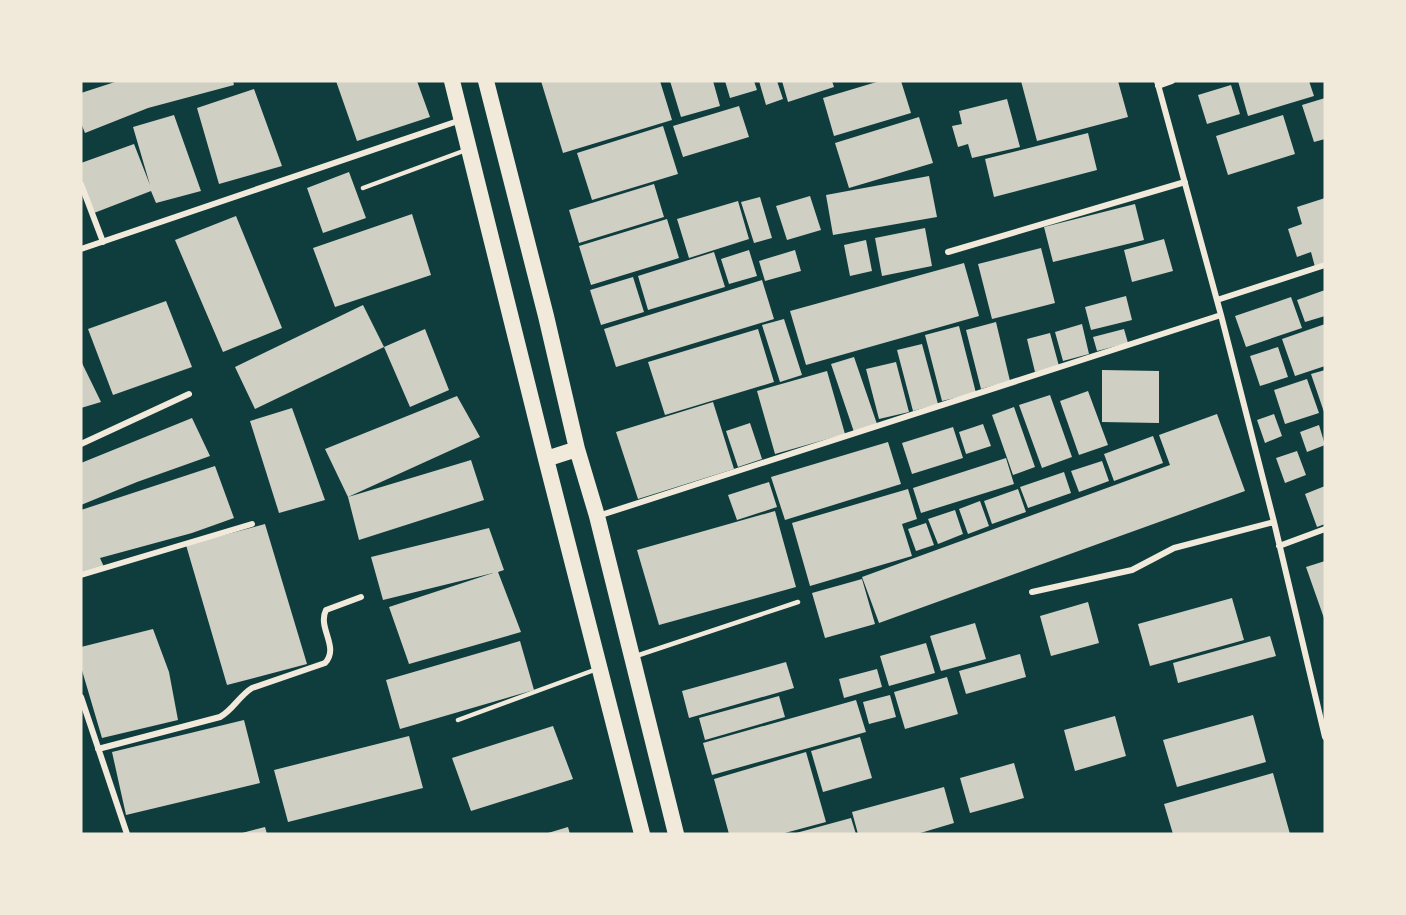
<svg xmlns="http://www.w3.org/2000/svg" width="1406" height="915" viewBox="0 0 1406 915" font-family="'Fira Sans Condensed',sans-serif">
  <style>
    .building { fill: #cfcfc3 }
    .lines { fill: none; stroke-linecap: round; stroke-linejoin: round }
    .service { stroke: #f1e9da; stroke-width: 4.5 }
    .minor { stroke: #f1e9da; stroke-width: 6 }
    .trunk { stroke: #f1e9da; stroke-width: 16 }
  </style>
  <rect width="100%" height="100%" fill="#0f3d3e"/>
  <!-- building -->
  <path class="building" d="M118,81H233L234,85L148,108L85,133L81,123V93Z
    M336,81H417L430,117L357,141Z
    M541,81H660L672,120L563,153Z
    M670,81H713L720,106L681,117Z
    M725,81H754L757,90L730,98Z
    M759,81H777L783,99L766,105Z
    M782,81H832L834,87L788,102Z
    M880,81H901L911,113L834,136L823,98Z
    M1021,81H1118L1128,117L1037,141Z
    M1238,81H1309L1314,96L1248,116Z
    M1231,85L1240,114L1207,124L1198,95Z
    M254,89L282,166L219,184L197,108Z
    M1325,98V139L1314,142L1302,105Z
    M1007,99L1020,147L972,158L968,144L958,147L952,126L962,124L959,111Z
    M739,106L749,137L683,157L673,126Z
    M174,115L201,191L156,203L151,191L94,213L81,178V163L134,144L150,185L133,127Z
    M1283,115L1295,154L1228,175L1216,136Z
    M919,117L933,163L849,188L835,143Z
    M663,126L678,174L592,200L577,153Z
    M1088,133L1097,170L994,197L985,159Z
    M349,172L366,218L323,233L307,188Z
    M929,176L937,217L833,235L826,195Z
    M654,184L664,217L579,243L569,210Z
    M810,196L821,230L787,240L776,206Z
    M760,197L772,238L754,243L741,202Z
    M1325,198V264L1315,267L1311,252L1297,257L1288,229L1302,224L1297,207Z
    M738,201L749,239L689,258L677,219Z
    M1135,204L1144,240L1053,262L1044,227Z
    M412,214L431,275L335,307L313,248Z
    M236,216L282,328L223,352L175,240Z
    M667,219L679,258L591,285L579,246Z
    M925,228L932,266L882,276L875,238Z
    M1164,239L1173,271L1132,282L1124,250Z
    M866,240L872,271L850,276L844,245Z
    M1041,248L1055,303L992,319L978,264Z
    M749,250L757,276L729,284L721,259Z
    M795,250L801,271L765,281L759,261Z
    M714,252L725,287L648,310L638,276Z
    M964,263L979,316L806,365L790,311Z
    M633,277L644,312L601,325L590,290Z
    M762,280L774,319L616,367L604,329Z
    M1325,290V316L1305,322L1297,300Z
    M1126,296L1132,320L1091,330L1085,307Z
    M1291,297L1302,328L1246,347L1235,316Z
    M166,301L192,367L113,395L88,329Z
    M363,305L384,347L255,409L235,367Z
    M784,319L802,375L780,382L762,325Z
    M996,322L1010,381L981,389L966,330Z
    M1082,324L1089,354L1063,361L1055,332Z
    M1325,324V366L1295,376L1282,339Z
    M959,326L976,393L942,401L925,335Z
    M425,329L449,390L410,407L384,347Z
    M758,329L774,382L665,415L648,362Z
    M1124,329L1128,343L1097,351L1093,337Z
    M1050,333L1059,366L1035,372L1027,339Z
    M922,344L938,404L913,411L897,350Z
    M1278,347L1288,377L1260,386L1250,356Z
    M854,357L877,424L854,432L831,364Z
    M81,361L101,402L81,408Z
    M896,362L909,412L879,419L866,369Z
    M1102,370L1159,371V423L1102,422Z
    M1325,370V415L1311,374Z
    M827,371L845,434L775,454L757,391Z
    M1307,379L1319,413L1285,424L1274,390Z
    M1088,391L1108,445L1079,455L1060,401Z
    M1050,395L1072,457L1042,468L1019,405Z
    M457,396L480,437L348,497L325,449Z
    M713,402L734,469L638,499L616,432Z
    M1014,407L1035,467L1013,475L992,415Z
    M292,408L325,500L279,513L250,421Z
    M1217,414L1245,491L879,623L862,577L1170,465L1159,435Z
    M1274,414L1282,436L1265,443L1257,420Z
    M192,418L210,456L137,482L81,505V463Z
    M750,423L762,459L738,467L726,431Z
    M983,424L991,446L966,454L959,432Z
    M1319,425L1325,445L1307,452L1300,432Z
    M953,427L963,458L912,474L902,443Z
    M1153,436L1163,463L1114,481L1104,454Z
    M888,442L901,484L785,520L771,477Z
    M1297,451L1306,475L1285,483L1276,458Z
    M1006,458L1014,484L921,513L913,488Z
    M471,460L484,500L359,540L348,497Z
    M1102,461L1109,481L1079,492L1071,471Z
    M215,466L234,518L192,533L100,558L104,567L81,573V510Z
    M1064,472L1071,493L1028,508L1020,487Z
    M769,482L777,507L737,520L728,495Z
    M1325,486V524L1317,527L1305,494Z
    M908,489L917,519L902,524L912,556L810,586L792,523Z
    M1018,489L1026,512L992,524L984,501Z
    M980,501L989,526L968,534L959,509Z
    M955,510L963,534L938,544L928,519Z
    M775,511L796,587L659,625L637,550Z
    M926,523L934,545L916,551L908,529Z
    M265,524L307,664L227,685L186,545Z
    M489,528L504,570L498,572L521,632L409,664L389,607L493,573L383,600L371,557Z
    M1325,561V621L1306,567Z
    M862,579L875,624L825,638L812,593Z
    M1232,598L1244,640L1150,666L1138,624Z
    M1088,602L1099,643L1051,656L1040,616Z
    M975,623L986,659L941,671L930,636Z
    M153,629L169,672L178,720L102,738L81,667V647Z
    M1270,636L1276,656L1178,683L1173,663Z
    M520,641L534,690L400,729L386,680Z
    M926,643L935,673L889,686L880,656Z
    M1020,654L1026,677L966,694L959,671Z
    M786,662L794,688L689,718L682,691Z
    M877,669L882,687L844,698L839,679Z
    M947,677L958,714L905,729L894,692Z
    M890,695L896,717L869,724L863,702Z
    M779,696L785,717L705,740L699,718Z
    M856,700L866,732L712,775L703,743Z
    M1253,715L1266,762L1177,787L1163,740Z
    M1115,716L1126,756L1075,771L1064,730Z
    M244,720L260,783L126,815L112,752Z
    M553,726L573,779L471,811L452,758Z
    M409,736L423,788L288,822L274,770Z
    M860,737L872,778L823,792L811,751Z
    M806,752L826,822L781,834H729L714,779Z
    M1014,763L1024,798L970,813L960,778Z
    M1273,773L1290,834H1173L1164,804Z
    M944,787L954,823L917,834H858L852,812Z
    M851,818L856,834H796V833Z
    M265,827L267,834H242V833Z
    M568,827L570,834H548V833Z"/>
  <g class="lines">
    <!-- service -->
    <path class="service" d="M363,188L466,150
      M636,656L798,602
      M458,720L597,669"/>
    <!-- minor -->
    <path class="minor" d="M1157,81L1221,315L1274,522L1325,737
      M1158,86L1172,81
      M81,184L103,242
      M81,249L461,120
      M948,252L1185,182
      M1217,300L1325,265
      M81,444L189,394
      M598,516L1221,315
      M1279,546L1325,529
      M81,575L252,524
      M1032,592L1132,570L1174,548L1274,522
      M81,697L127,834
      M98,749L220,717C233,710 239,696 252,688L325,663C340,647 317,628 326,610L361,597"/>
    <!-- trunk -->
    <path class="trunk" d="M452,81L546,459L642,834
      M486,81L546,316L577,449L597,516L676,834
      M546,459L577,449"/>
  </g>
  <!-- border -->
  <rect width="1406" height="915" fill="none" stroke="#f1e9da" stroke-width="165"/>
</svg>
